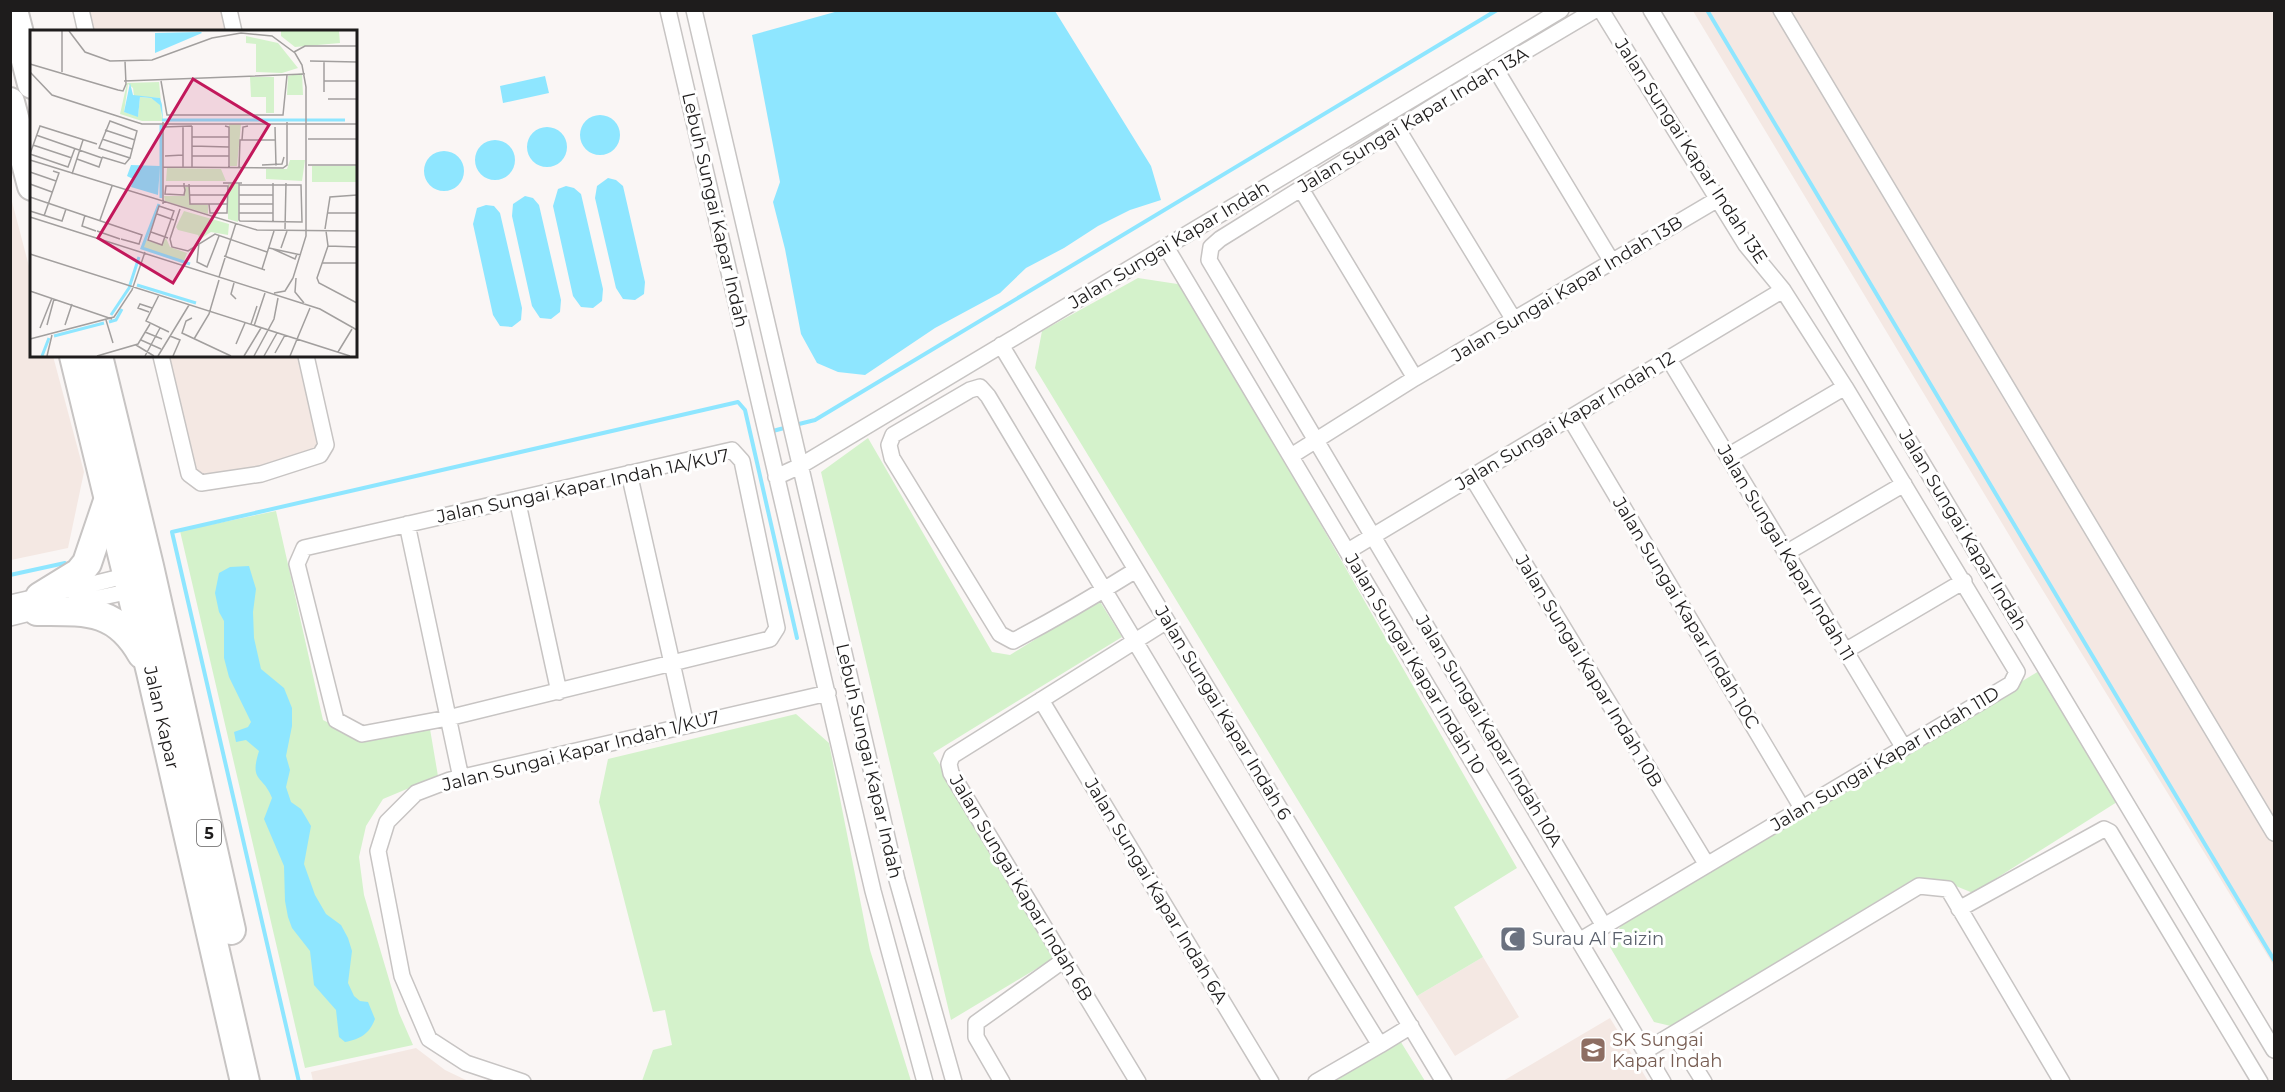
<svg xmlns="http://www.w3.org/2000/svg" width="2285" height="1092" viewBox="0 0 2285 1092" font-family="Montserrat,sans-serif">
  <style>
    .built { fill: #f4e8e3 }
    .green { fill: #d4f2cb }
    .water { fill: #8ee6ff }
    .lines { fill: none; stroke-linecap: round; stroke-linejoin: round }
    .stream { stroke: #8ee6ff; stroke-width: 4 }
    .street-casing { stroke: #c7c4c3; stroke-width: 18 }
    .highway-casing { stroke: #c7c4c3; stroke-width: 32 }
    .street { stroke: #fff; stroke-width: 15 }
    .highway { stroke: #fff; stroke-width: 28 }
    .labels { text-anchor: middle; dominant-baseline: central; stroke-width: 6; stroke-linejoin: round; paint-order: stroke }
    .shield { fill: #fff; stroke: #626060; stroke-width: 1.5 }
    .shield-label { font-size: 16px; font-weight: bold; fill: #1e1c1c }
    .street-label { font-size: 18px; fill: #1e1c1c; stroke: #fff }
    .worship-label { font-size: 18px; fill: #5b616d; stroke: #fff; text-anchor: start }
    .education-label { font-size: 18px; fill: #785e54; stroke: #fff; text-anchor: start }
    .inset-river { fill: none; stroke: #8ee6ff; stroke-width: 3 }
    .inset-road { fill: none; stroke: #a29f9e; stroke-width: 1.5 }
    .view { fill: #c2185b; fill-opacity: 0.15; stroke: #c2185b; stroke-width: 3 }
    .inset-edge { fill: none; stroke: #1e1c1c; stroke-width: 3 }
  </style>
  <rect width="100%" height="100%" fill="#faf6f5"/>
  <!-- built -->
  <path class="built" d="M86,11H224L228,31H90Z
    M1693,11H2274V966L2023,558Z
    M10,194L31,274L32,356H53L84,472L68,548L11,560Z
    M167,356H301L321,446L317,452L253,471L203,477L194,472Z
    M1483,957L1519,1017L1455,1056L1417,996Z
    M1610,1018L1648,1081H1503Z
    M416,1048L445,1070L468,1081H313L311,1072Z"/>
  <!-- green -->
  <path class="green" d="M1138,278L1184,285L1517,868L1454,907L1483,957L1417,996L1035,368L1042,331Z
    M868,438L992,652L1010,655L1099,600L1122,637L933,753L1056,957L951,1020L821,472Z
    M276,511L323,720L365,741L430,729L438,776L383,799L366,826L359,857L364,895L399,1013L413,1045L305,1068L180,531Z
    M2039,671L2117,802L1973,893L1941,880H1912L1671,1026L1654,1022L1610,947L1621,925Z
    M796,714L829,743L870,950L911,1081H642L653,1050L672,1045L665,1010L653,1012L599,802L608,759Z
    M1399,1039L1425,1081L1328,1082Z"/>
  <!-- water -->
  <path class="water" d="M842,10L1055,11L1151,166L1161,200L1130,210L1098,226L1064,248L1026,268L1000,293L935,328L865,375L838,372L817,363L801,334L785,249L773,202L780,182L752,35Z
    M545,76L549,93L503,103L500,86Z
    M580 135a20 20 0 1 1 40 0a20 20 0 1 1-40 0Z
    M527 147a20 20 0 1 1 40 0a20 20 0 1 1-40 0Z
    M475 160a20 20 0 1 1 40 0a20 20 0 1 1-40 0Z
    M424 171a20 20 0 1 1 40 0a20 20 0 1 1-40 0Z
    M608,178L616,180L623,186L645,282L644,294L635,300L623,299L616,288L595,198L597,186Z
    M566,186L574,188L581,194L603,289L602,301L593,308L581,307L573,296L553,206L558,189Z
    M525,196L533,198L539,205L561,300L560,312L551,319L540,318L532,306L512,216L513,204Z
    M486,205L494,206L500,213L522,308L521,320L512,327L500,326L493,315L473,224L477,208Z
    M249,566L256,589L253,612L254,638L261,669L284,688L292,708V726L286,756L290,770L286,787L291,802L301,809L311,826L304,864L315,895L326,914L341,925L348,938L352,951L348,983L354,996L360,1001L368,1002L375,1019C369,1034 361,1039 345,1042L339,1037L336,1010L314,985L310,951L292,928L288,917L285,901L284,866L264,819L272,798C263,774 249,783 259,751L246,740L236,742L234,732L248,727L251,722L229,677L224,658V621L219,612L215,593L219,573L230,567Z"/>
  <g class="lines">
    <!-- stream -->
    <path class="stream" d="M1707,10L2274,960
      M795,425L815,420L1497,10
      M769,432L788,427
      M10,575L65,563
      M299,1082L172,532L738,402L745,410L797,638"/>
    <defs>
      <path id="street" d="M81,10L86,32
        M229,10L234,32
        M668,10L873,891L925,1082
        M694,10L897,880L954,1082
        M1595,10L1445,99L1220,239L1211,247L1209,260L1604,926
        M1651,10L2274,1050
        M1781,10L2274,833
        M1495,68L1612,262
        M1397,128L1514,320
        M1301,189L1415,378
        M1166,247L1663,1082
        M1001,345L1444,1082
        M161,356L189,474L201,483L261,474L320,455L326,445L306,356
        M1669,359L1904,748
        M1570,418L1802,808
        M732,450L742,461L777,628L770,639L448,718L362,734L336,720L297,564L304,548Z
        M1291,456L1415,378L1718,199
        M1728,456L1845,387
        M629,473L686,725
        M776,477L800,466L1561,10
        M1472,477L1707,865
        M517,499L559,692
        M407,524L461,778
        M1348,551L1783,290
        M1786,553L1904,484
        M1136,570C1096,595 1055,619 1013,641L1000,634L892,458L889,445L893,435L970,390L980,387L988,396C1118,613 1247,830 1380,1045L1316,1082
        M68,590L133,574
        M10,603L45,595
        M74,603L136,590
        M10,618L42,610
        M1845,651L1964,581
        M1041,700L1271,1082
        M1959,909L2104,829L2110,832L2260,1082
        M1579,941L2011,684L2017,672L1845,387L1783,290L1746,245L1601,10
        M1674,1034L1704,1082
        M1380,1045L1411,1026
        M1645,1051L1919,886L1948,889L2062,1082
        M523,1082L466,1063L429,1039L402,976L378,851L387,822L416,793L450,780L828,693
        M1002,1082L976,1037V1023L1064,960
        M1138,1082L951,773L949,764L952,756L1167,621"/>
      <g id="highway">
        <path d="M13,10L32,84"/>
        <path d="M10,102L32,186"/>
        <path id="s1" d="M74,356L151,672L245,1082"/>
        <path d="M98,356L149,566L231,930"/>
        <path d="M40,597L79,573L87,563L108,501"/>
        <path d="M37,611C86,611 116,608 142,654"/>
      </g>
    </defs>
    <!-- street casing -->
    <use href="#street" class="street-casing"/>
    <!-- highway casing -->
    <use href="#highway" class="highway-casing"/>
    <!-- street -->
    <use href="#street" class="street"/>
    <!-- highway -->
    <use href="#highway" class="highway"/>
  </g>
  <!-- icons -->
  <defs>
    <symbol id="mosque-square" viewBox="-11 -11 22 22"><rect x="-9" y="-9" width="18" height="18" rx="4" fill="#6b7280" stroke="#fff"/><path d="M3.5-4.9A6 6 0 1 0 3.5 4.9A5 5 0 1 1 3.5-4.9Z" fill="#fff"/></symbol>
    <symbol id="school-square" viewBox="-11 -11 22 22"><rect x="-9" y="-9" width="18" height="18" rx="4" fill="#8d6e63" stroke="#fff"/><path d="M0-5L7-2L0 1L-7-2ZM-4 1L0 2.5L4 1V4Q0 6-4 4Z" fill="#fff"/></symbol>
  </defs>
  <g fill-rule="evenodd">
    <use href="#mosque-square" x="1498" y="924" width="30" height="30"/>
    <use href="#school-square" x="1578" y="1035" width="30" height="30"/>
  </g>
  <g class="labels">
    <!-- shield labels -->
    <rect class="shield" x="197" y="820" width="24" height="26" rx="4.5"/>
    <g class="shield-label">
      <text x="209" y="833">5</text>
    </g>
    <!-- street labels -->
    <g class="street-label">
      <text transform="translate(1413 120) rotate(-31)">Jalan Sungai Kapar Indah 13A</text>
      <text transform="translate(1691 151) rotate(57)">Jalan Sungai Kapar Indah 13E</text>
      <text transform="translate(715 210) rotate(77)">Lebuh Sungai Kapar Indah</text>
      <text transform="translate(1169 245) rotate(-31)">Jalan Sungai Kapar Indah</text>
      <text transform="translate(1567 289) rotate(-31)">Jalan Sungai Kapar Indah 13B</text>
      <text transform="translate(1565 421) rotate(-31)">Jalan Sungai Kapar Indah 12</text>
      <text transform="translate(583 486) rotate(-12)">Jalan Sungai Kapar Indah 1A/KU7</text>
      <text transform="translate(1963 530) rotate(59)">Jalan Sungai Kapar Indah</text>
      <text transform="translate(1786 553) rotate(59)">Jalan Sungai Kapar Indah 11</text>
      <text transform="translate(1686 613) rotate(59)">Jalan Sungai Kapar Indah 10C</text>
      <text transform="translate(1415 664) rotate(59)">Jalan Sungai Kapar Indah 10</text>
      <text transform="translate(1589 671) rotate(59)">Jalan Sungai Kapar Indah 10B</text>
      <text transform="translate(1223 713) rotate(59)">Jalan Sungai Kapar Indah 6</text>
      <text stroke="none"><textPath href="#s1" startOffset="372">Jalan Kapar</textPath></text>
      <text transform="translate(1489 731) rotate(59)">Jalan Sungai Kapar Indah 10A</text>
      <text transform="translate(581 751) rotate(-14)">Jalan Sungai Kapar Indah 1/KU7</text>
      <text transform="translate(1885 759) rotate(-31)">Jalan Sungai Kapar Indah 11D</text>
      <text transform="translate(869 761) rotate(77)">Lebuh Sungai Kapar Indah</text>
      <text transform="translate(1021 888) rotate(59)">Jalan Sungai Kapar Indah 6B</text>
      <text transform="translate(1156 891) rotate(59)">Jalan Sungai Kapar Indah 6A</text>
    </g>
    <!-- worship labels -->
    <g class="worship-label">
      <text x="1532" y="939">Surau Al Faizin</text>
    </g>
    <!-- education labels -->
    <g class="education-label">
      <text x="1612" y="1040">SK Sungai<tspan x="1612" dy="21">Kapar Indah</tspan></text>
    </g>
  </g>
  <!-- overview -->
  <g transform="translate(30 30)">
    <rect width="327" height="327" fill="#faf6f5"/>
    <path d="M251,1H309L310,13L265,17L251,6ZM216,6L248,13L268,38L252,43L226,42V14L216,13ZM272,43L273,65H257L258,46ZM220,47H244V83H236V67H221ZM129,52L133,91H112L90,84L97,53ZM98,54L103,58L104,66L130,68L132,75V89L131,75L121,68L110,67L108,86L94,82ZM199,94H211L207,136H200ZM260,130H275L272,151L236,149V139H257ZM282,136H327V152H282ZM137,138L191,139L196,151H136ZM198,154H208V192L198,189ZM155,157H159V174L178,175V184L135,171L134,166H154ZM154,181L199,194L198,205L181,202L170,209L168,205L148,200L146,197ZM136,208L140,217L157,223L154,231L112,218L115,210L131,215Z" fill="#d4f2cb" fill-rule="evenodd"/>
    <path d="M125,3L171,2L172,3L125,23ZM100,53L103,65L130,68L132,75L133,90L130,75L121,68L110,67L108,87L94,82ZM101,135L130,136L128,165L101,157L103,149L97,146Z" fill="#8ee6ff"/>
    <path class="inset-river" d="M132,90H315M131,168V95M129,174L112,218L160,234M107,255L166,273M81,285L99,258L109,227M79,292L86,290L92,279M24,306L74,293M12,326L19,308"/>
    <path class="inset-road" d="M32,1V42M39,1L55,22L80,31L122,30L182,8L211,3L242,6L265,23L272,35L276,57V206L263,248M264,22L275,16H327M280,31L327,32M0,34L88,60M0,42L22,65L112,94H327M94,51L275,44M131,51L137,85H253L257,45M294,51H327M88,60L93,61L96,54L95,31M294,62V32M298,69H327M80,91L107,101L100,128L69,118ZM195,96L199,97V138M133,97L162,96M153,97V137M245,97L246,136M75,100L105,110M6,105L72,128L69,137L47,129M162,107H199M72,109L102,119M278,109H327M212,110L213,97L218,96M3,115L42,128M162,116L199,117M45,118L38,137L0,124L10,96L67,114M135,126L153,125M162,126H199M72,127L95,134L100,128M0,130L227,200L327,201M232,135L252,134L254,127M278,135H327M133,137L253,138L257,135V92M162,137V96M209,138L210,110H246M0,142L26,151M42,144L53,110M154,153V156L155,160L154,165L135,164L136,156H198L197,183H180L179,174M193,153H212M209,153V190L210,191L272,192L271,155H209M243,153V192M0,154L22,162M159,154L160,174H197M159,165H197M209,165H243M0,167L112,205L109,214L91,209M133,174V92M209,174H243M129,176L144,181L132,215L118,210ZM150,179L140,209L142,217L158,221L185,204L237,222M0,181L32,191L36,179M209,183H243M298,183H327M127,184L144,190M55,185L52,196L66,201M14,186L29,143L23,141M0,187L290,279L327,300M70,190L82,156M255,199L256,153M295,199L300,167L327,165M67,201L90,209M296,201L298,216L287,248L289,253L327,273M121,202L138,208M169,213L167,232L177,237L189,206M298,216L327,217M239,218L271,225M251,218L257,201M243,219L265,229L267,224M0,224L320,326M194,226L235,240M292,233H327M232,239L244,201M189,247L206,193M266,248L265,262L274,273M204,253L201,264L206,269M0,261L82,289M244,263L255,261L263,248M129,265L116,291L139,302M119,282L108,278L110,274L122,278M162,288L156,291L152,303L201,326M76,290L83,313M221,294L227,276M17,295L24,269M35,295L42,274M224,296L235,263M10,298L22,268M115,302L132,309M140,306L150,310L143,326M0,309L84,287L102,260L115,222M164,309L179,284L189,250M111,310L131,319M206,314L215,293M106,315L124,326M308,322L322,299M245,323L255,305M17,326L22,305M67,326L108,314L120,294M115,326L130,298M128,326L159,275M214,326L231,298M224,326L244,289L248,268M234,326L247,303M260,326L280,278"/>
    <path class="view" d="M163,49L239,95L143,253L68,208Z"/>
    <rect width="327" height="327" class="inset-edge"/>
  </g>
  <!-- border -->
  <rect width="2285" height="1092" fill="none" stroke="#1e1c1c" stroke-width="24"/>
</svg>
